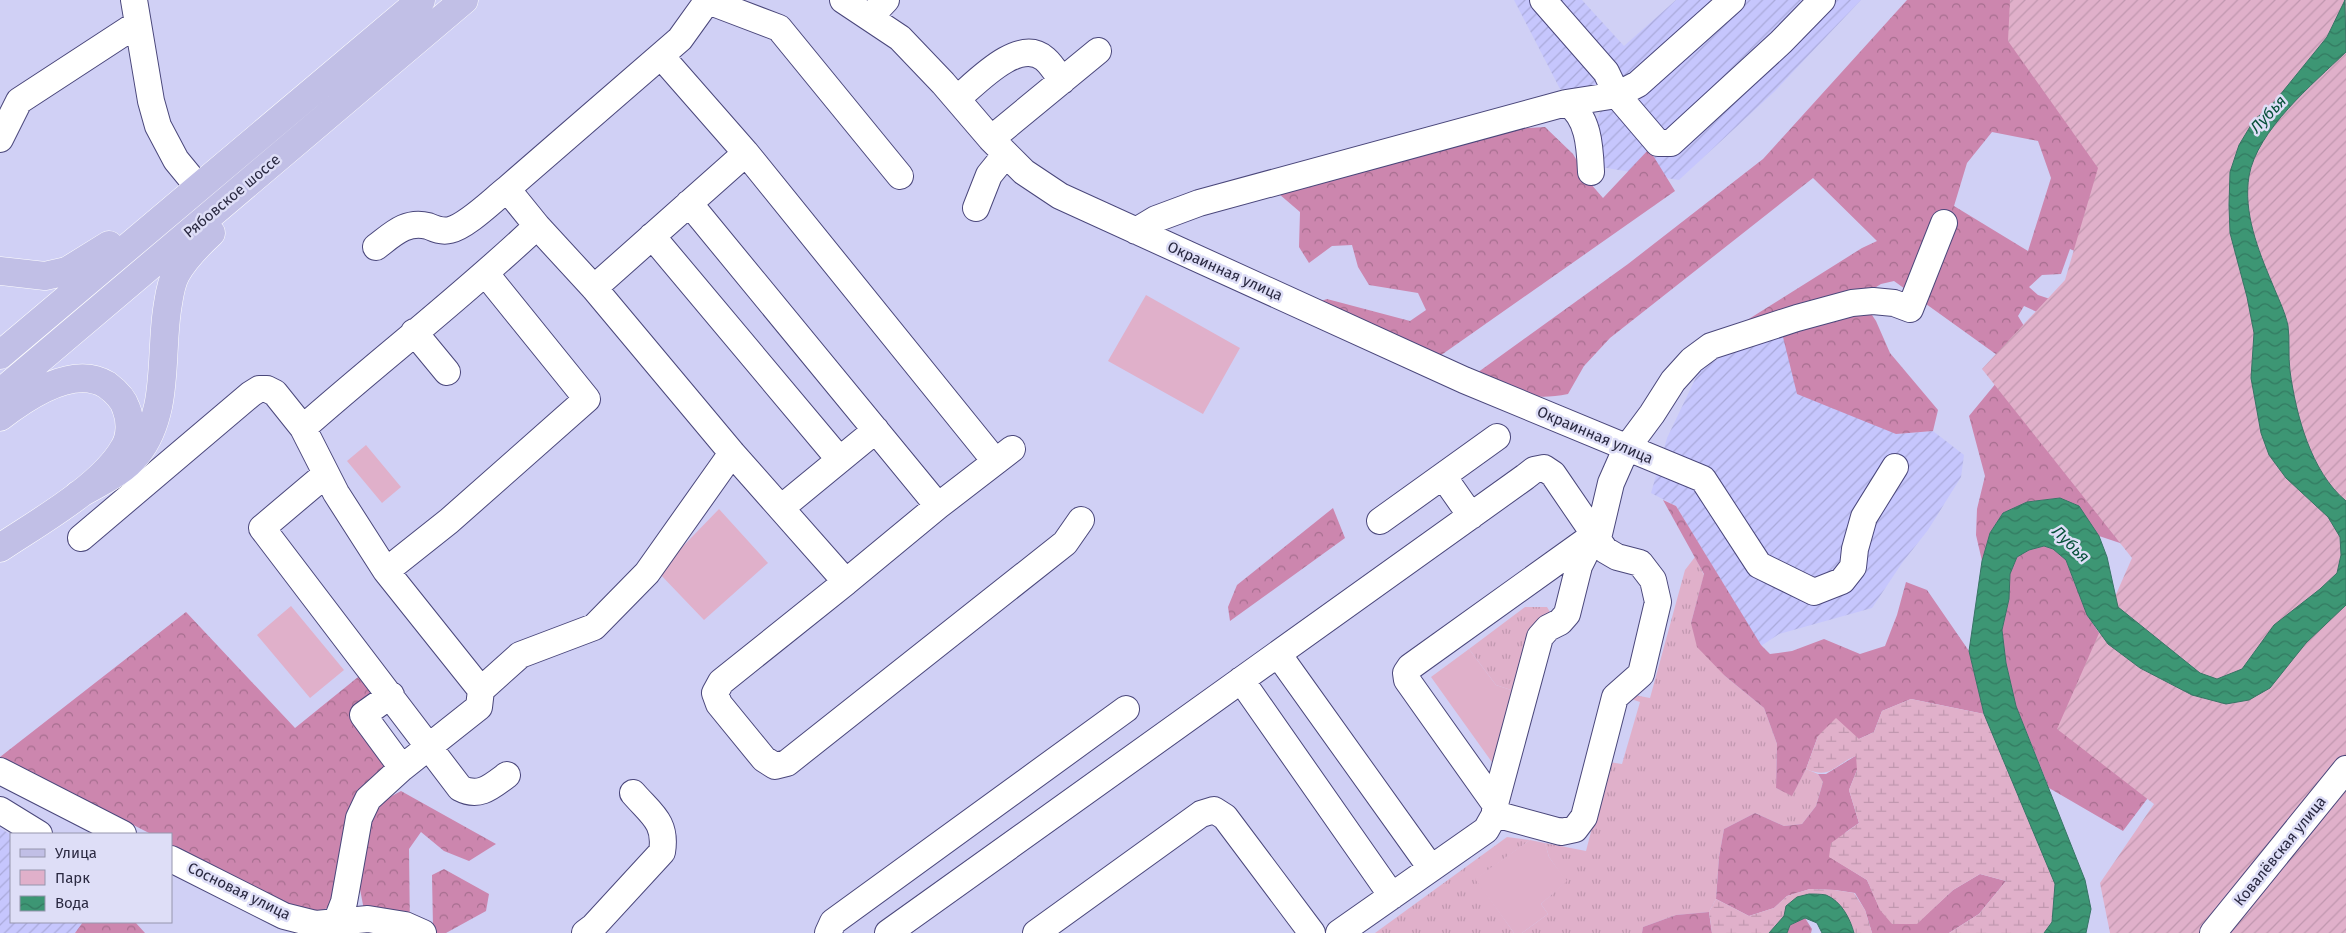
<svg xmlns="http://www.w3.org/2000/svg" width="2346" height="933" viewBox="0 0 2346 933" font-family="'Fira Sans',sans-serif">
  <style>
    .industrial { fill: url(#industrial-furrows) }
    .grass { fill: url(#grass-tufts) }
    .forest { fill: url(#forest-crowns); fill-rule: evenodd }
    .wetland { fill: url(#wetland-marsh) }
    .park { fill: #e0b0ca }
    .garden { fill: url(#garden-furrows) }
    .water { fill: url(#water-waves); stroke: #377565 }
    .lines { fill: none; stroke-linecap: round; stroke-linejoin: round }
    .minor-casing { stroke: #4a477b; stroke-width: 28 }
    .major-casing { stroke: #fff; stroke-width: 29 }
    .minor { stroke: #fff; stroke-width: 26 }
    .major { stroke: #c1bfe6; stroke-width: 28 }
    .labels { text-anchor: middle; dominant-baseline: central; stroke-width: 5; stroke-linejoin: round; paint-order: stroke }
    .street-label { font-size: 15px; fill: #2a2941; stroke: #dedef7 }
    .water-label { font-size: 16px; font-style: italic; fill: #065039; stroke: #dedef7 }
  </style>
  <defs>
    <pattern id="industrial-furrows" width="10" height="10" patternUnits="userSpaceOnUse" patternTransform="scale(1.25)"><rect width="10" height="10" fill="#c6c6fd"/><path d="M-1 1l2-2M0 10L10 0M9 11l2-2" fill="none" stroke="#aaaada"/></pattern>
    <pattern id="grass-tufts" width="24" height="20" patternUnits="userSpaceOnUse" patternTransform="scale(1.25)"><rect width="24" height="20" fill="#e0b0ca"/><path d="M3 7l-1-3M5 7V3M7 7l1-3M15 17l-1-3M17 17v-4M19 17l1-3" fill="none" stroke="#c097af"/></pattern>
    <pattern id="forest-crowns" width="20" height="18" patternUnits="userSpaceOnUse" patternTransform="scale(1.25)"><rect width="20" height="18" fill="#cc86ae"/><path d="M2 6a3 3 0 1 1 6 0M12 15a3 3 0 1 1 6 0" fill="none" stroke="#a66e8f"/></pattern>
    <pattern id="wetland-marsh" width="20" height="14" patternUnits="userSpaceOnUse" patternTransform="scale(1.25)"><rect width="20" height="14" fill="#e0b0ca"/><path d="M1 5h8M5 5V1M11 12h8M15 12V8" fill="none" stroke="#c097af"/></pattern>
    <pattern id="garden-furrows" width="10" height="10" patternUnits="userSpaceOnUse" patternTransform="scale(1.25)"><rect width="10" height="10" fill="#e0b0ca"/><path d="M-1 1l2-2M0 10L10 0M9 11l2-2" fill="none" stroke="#c097af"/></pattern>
    <pattern id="water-waves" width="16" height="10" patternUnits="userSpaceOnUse" patternTransform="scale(1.25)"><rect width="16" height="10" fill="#3d9674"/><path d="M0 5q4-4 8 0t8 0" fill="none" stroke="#337a61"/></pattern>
  </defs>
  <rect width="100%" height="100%" fill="#d0d0f5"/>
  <!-- industrial -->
  <path class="industrial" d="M1514,0H1582L1624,46L1676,0H1861L1775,91L1679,180L1595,166L1591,132L1601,111L1594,88L1560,89Z
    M1784,336L1896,434L1933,431L1964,455L1961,477L1928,530L1902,563L1872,608L1779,634L1761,646L1676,506L1651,493L1667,438L1700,369L1744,345Z
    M0,828L11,835V922H83L75,933H0Z"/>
  <!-- grass -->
  <path class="grass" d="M1695,557L1704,575L1691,623L1725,676L1764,708L1777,744L1776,788L1792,795L1806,769L1818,774L1823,782L1816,806L1802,824L1784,826L1755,813L1724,829L1719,857L1716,899L1709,912L1676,915L1643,927L1642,933H1522L1548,914L1541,904L1566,881L1549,857L1545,843L1586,851L1609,762L1622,764L1640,702L1628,698L1629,694L1650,698L1685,570Z
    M1525,607H1547L1553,617L1514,691L1496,685L1469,649Z
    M1507,837L1530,840L1476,879L1514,933H1375Z"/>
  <!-- forest -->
  <path class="forest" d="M1907,0H2134L2107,30L2100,68L2143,123L2122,163L2174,206L2230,233L2247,297L2254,333L2251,378L2261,433L2226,392L2182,426L2181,471L2192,509L2141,550L2099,536L2079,506L2059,498L2027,502L2003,513L1990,533L1982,561L1976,535L1977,509L1985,476L1969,416L2011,365L1894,281L1881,284L1860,297L1876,321L1890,353L1938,410L1933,431L1896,434L1797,394L1783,337L1744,345L1720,337L1862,248L1877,241L1813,178L1610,338L1584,366L1568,394C1530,402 1506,391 1470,378L1628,264L1763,159ZM2027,3H2035C2057,26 2080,53 2085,86C2086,94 2081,105 2079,113L2071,118L2015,46L2014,10ZM1992,132L2038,141L2051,178L2028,251L1954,206L1967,163ZM2070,249C2084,255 2102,266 2107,281L2094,299L2104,322L2105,348L2099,362L2086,369L2063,367L2039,351L2018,316L2024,306L2061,323L2085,318L2081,300L2074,293L2062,303L2038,295L2029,287L2042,275L2061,274Z
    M1545,127L1573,154L1590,183L1603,198L1649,149L1675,191L1437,358L1312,304L1327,299L1410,321L1426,310L1418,293L1369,285L1358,267L1352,245L1332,246L1309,263L1299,247L1300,212L1279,194L1509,129Z
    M1663,500L1676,506L1761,645L1770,654L1792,651L1824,639L1860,654L1885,646L1897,615L1906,582L1927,590L1969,651L1984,714L1911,699L1882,711L1874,732L1859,739L1818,736L1806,769L1792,796L1776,788L1777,744L1764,708L1725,676L1697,647L1691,623L1704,574Z
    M1333,508L1345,538L1230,621L1228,607L1237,585Z
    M2044,546L2053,549L2066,560L2087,615L2181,754L2123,831L2049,788L2016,706L2006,663L2002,630L2009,599L2010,574L2017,557L2029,550Z
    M186,612L295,728L363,673L379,691L355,711L393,761L339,902L319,912L292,906L171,845V834H151L0,757Z
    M1857,755V770L1849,790L1859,823L1846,832L1830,857L1867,880L1880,909L1917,923L1953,890L1980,874L2006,881L1979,914L1949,933H1872L1865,910L1855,893L1835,890L1810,889L1787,896L1774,908L1749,916L1716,899L1719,857L1724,829L1755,813L1784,826L1802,824L1816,806L1823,782L1818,774H1826Z
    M401,791L496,844L469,861L444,851L421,832L409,849L410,933H364L368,931L359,884L370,824L379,803Z
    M444,869L489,894L486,911L446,933H427L433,928L432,875Z
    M1709,912L1712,933H1642L1643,927L1676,915Z
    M1805,918L1812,929L1811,933H1787L1790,925Z
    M83,922H135L145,933H75Z"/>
  <!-- wetland -->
  <path class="wetland" d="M1911,699L1984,714L2055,884L2052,922L2044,933H1949L1979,914L2006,881L1980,874L1953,890L1917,924H1892L1880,910L1867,880L1829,857L1831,843L1859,823L1849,790L1857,770L1856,756C1834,764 1832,780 1806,769L1818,736L1836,718L1859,739L1874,732L1882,711Z
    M1810,889L1835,890L1854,893L1865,910L1872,933H1854C1850,915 1840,906 1826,895L1784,916L1769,933H1712L1709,912L1716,899L1749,916L1774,908L1787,896Z"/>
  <!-- park -->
  <path class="park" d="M1146,295L1240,348L1203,414L1108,361Z
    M366,445L401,487L382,503L347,461Z
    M719,509L768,563L704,620L658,572Z
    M291,606L344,670L310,698L257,635Z
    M1469,649L1496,685L1514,691L1494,765L1431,677Z
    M1530,840L1545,843L1549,857L1567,881L1541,904L1548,914L1522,933H1514L1475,879Z"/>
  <!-- garden -->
  <path class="garden" d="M2010,0H2346V933H2110L2100,883L2154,804L2057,729L2132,558L1982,369L2065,280L2098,168L2008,41Z"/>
  <!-- water -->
  <path class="water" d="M2345,0L2346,52C2313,84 2257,130 2249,176C2243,212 2258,250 2272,283C2277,296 2285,311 2288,326C2290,340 2288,356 2290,371C2296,415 2311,472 2346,501V605L2306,643L2270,688L2249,700L2226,704L2192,695L2140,668L2108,644L2087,615L2066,560L2053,549L2044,546L2029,550L2017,557L2010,574L2009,599L2002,630L2006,663L2016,706L2085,880L2091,909L2086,933H2044L2052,922L2055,884L1984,714L1969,651L1982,561L1990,533L2003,513L2027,502L2060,498L2079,506L2099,536L2107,557L2118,607L2200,673L2217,679L2242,669L2274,625L2320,589L2337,573L2341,555L2340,537L2328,517L2286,478L2269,455L2261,433L2251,378L2254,333L2247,297L2230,233L2229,205L2230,172L2239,145L2254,120L2271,106L2327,37Z
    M1809,894C1814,894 1821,894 1826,895C1841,901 1850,918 1854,933H1822L1817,923L1805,918L1790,925L1787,933H1769L1784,916L1786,906L1797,897Z"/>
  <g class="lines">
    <defs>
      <path id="minor" d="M134,0L151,101L158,126L176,160L199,188
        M843,0L900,38L943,83L991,139L1024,172L1060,196L1464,380L1703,479L1759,565L1814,592L1842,581L1853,567L1855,549L1864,517L1895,467
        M1543,0L1606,72L1617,95L1658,143H1671L1781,42L1822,0
        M708,1L779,28L900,176
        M870,17L886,0
        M661,56L746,153L995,461
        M957,99C976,83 1019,36 1045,59C1052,65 1057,74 1062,81
        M1566,103L1617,95L1638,84L1732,0
        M0,139L19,101L137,24
        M991,139L1098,51
        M689,203L938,506
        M976,208L989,175L1006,154
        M537,226L594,288L732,453L846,582L721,682L715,693L719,704L764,759L775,766L787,763L1065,543L1081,520
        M1136,231L1156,219L1199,203L1566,103C1589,115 1590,149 1591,172
        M652,236L839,459
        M376,247C392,235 406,220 428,226C435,229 442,232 450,230C467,226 493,200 507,189
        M594,288L746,153
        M414,332L447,372
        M303,428C380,360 462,297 537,226L507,189L680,39L708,0
        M326,474L262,528L460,788C479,798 491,787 507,775
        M1443,476L1471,516
        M781,508L876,430
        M1380,521L1497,437
        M81,538L251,394L259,389H267L275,393L303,428L336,493L386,571L481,690
        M386,571L449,521L587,399L486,274
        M846,582L938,506L1012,449
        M1278,654L1431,868
        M1241,680L1392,896
        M391,695L363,715L402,768
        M0,771L123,834
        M1495,804L1540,637L1548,628L1560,622L1567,614L1579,566L1586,552L1598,538L1611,483L1626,449L1652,414L1673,381L1692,360L1711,346L1797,318L1852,303L1873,301L1894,303L1910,309L1944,223
        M0,810L39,834
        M171,859L284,916L316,924L368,919L405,925L423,933
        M332,933L344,902L359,818L368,799L402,768L479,707L481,690L520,655L594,627L647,573L732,453
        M585,933L593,927L662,852C667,822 651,814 633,793
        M828,933L833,922L1126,709
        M888,933L1525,477L1534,470L1544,468L1553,474L1605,550L1617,557L1640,563L1653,580L1658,602L1641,674L1615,697L1584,817L1575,829L1561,832L1495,814
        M1036,933L1201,814L1214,810L1225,817L1312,933
        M1339,933L1486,830L1495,814V804L1407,680L1406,673L1410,667L1583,543L1593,540
        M2213,933L2346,769"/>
      <path id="major" d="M0,271L45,276L67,271L109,245
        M0,355L421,0
        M0,393L464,0
        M0,417C26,397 73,364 107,385C115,391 123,398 126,408C131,420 131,437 124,448C102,487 37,523 0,548
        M78,495C98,483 122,473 137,454C169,414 160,357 167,310C169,298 170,285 176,274C185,258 198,245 211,233"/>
    </defs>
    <!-- minor casing -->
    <use href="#minor" class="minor-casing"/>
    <!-- major casing -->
    <use href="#major" class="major-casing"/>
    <!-- minor -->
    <use href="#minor" class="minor"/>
    <!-- major -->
    <use href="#major" class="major"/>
  </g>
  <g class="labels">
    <!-- street labels -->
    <g class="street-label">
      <text transform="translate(232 196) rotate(-40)">Рябовское шоссе</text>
      <text transform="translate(1225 271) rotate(24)">Окраинная улица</text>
      <text transform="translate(1595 435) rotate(23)">Окраинная улица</text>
      <text transform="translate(2280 851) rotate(-51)">Ковалёвская улица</text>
      <text transform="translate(239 891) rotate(26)">Сосновая улица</text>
    </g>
    <!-- water labels -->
    <g class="water-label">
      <text transform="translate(2268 114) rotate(-47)">Лубья</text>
      <text transform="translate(2071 544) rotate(44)">Лубья</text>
    </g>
  </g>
  <!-- legend -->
  <rect x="10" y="833" width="162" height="90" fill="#dedef7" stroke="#9696ae"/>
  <rect x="20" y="849" width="25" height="8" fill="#c1bfe6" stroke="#9696ae"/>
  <text x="55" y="858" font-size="15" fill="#2a2941">Улица</text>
  <rect x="20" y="870" width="25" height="15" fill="#e0b0ca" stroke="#9696ae"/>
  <text x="55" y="883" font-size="15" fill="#2a2941">Парк</text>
  <rect x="20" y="896" width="25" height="15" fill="url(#water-waves)" stroke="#9696ae"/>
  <text x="55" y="908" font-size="15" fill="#2a2941">Вода</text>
</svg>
